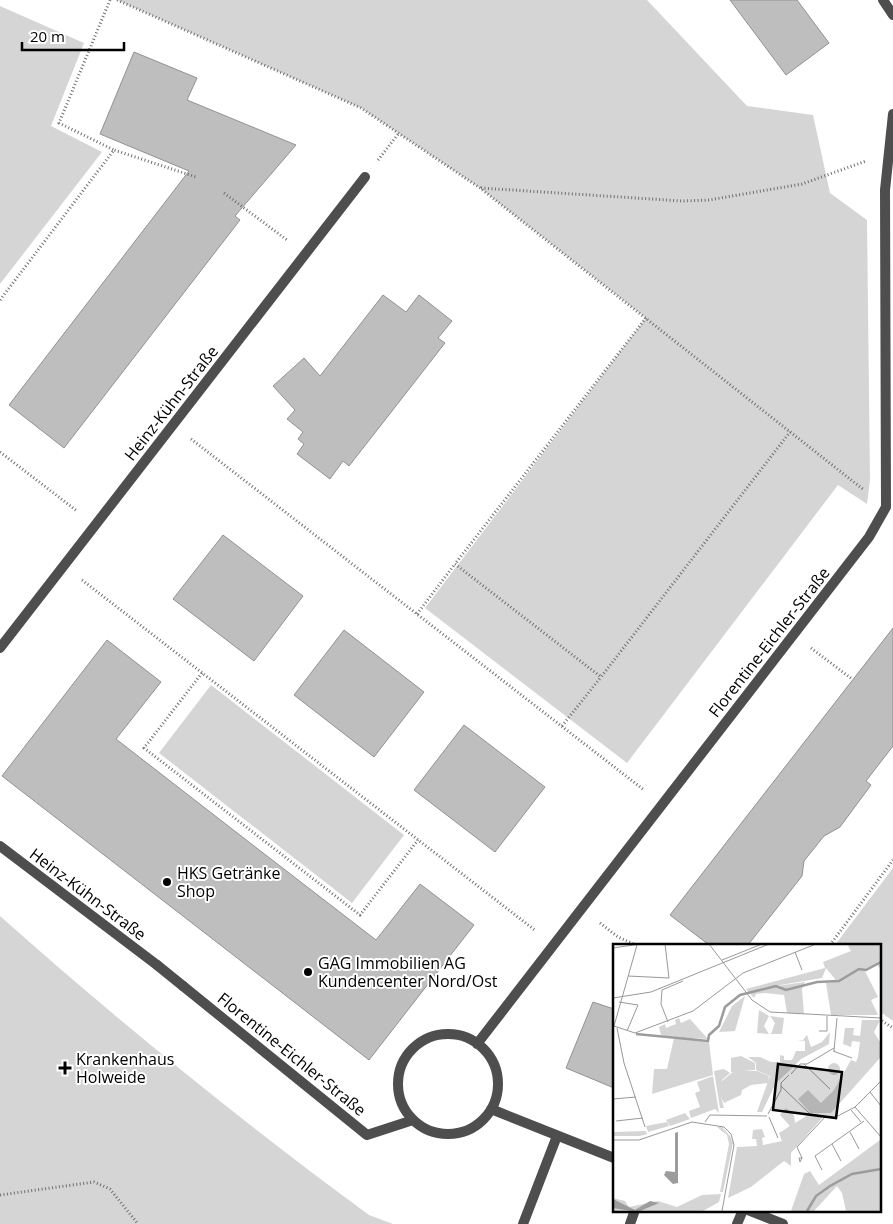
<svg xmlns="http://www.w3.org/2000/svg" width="893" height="1224" viewBox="0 0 893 1224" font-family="'Open Sans',sans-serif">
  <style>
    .green { fill: #d5d5d5 }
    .building { fill: #bebebe; stroke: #929292 }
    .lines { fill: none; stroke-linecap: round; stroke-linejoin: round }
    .path { stroke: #707070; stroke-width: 3; stroke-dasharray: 1 2.5; stroke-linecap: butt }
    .service { stroke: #4e4e4e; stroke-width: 10 }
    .minor { stroke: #4e4e4e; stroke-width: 10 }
    .poi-dot { fill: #000; stroke: #fff; stroke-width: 2 }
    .labels { text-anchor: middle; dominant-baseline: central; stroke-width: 4; stroke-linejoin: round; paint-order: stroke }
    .street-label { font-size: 16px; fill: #000; stroke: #fff }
    .poi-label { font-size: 16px; fill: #000; stroke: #fff; text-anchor: start }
    .inset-river { fill: none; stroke: #9c9c9c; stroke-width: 2.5 }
    .inset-road { fill: none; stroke: #999; stroke-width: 1 }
    .view { fill: #000; fill-opacity: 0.15; stroke: #000; stroke-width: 2.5 }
    .inset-edge { fill: none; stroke: #000; stroke-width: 2.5 }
  </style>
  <rect width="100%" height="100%" fill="#fff"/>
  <!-- green -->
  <path class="green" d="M117,0H647L747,106L813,115L830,193L867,220L870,480L867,504L838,485L627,763L425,608L646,318L480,188L361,108Z
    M0,6L84,43L51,126L102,152L0,284Z
    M211,685L404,835L352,903L159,753Z
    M893,868V1021L879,1011V945H835Z
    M0,916C118,1021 241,1121 369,1215L393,1224H0Z"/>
  <!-- building -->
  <path class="building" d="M730,0H797L829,43L786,75Z
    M134,52L197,78L187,100L296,145L235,216L240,220L64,448L9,405L189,171L100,134Z
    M383,295L406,312L419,295L452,321L438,338L445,343L385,420L349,466L343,461L330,479L297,454L304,444L298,439L303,432L287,419L295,410L273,386L304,358L320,376Z
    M223,535L303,596L254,661L173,599Z
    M893,628V746L866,781L871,785L840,827L824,836L804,861L802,876L748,945H709L670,915Z
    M344,630L424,692L374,757L294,695Z
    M107,640L161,682L116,739L245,839L376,940L420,884L474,925L369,1060L2,776Z
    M464,725L545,787L495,852L414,790Z
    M593,1002L614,1009V1088L566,1068Z"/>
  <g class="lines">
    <!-- path -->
    <path class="path" d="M110,0L59,123L114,150
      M117,0L361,108L480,188L864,490
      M378,160L399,133
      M481,188L682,201L709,200L802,184L866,161
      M224,193L287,240
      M0,300L114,150L196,177
      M646,318L455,564L601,677L790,432
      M191,439L644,790
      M0,452L77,511
      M82,580L536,931
      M417,614L455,564
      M811,648L852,679
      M202,673L144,748L360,915L418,840
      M562,726L601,677
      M600,923L618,937L636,945
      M830,945L893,860
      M879,1019L893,1028
      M0,1195L94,1182L110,1189L138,1224"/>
    <!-- service -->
    <path class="service" d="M157,965L183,986
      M523,1224L557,1136
      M630,1224L635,1210
      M737,1224L743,1210"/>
    <!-- minor -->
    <path class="minor" d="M883,0L893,15
      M0,648L365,177
      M0,846L157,965
      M183,986L367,1135L413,1120
      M398 1084a50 50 0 1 1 100 0a50 50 0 1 1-100 0Z
      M477,1044L869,537L886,507L885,190L893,114
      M491,1109L614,1158
      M748,1210L783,1224"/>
  </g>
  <!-- markers -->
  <g class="poi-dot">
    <circle cx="167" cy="882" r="5"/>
    <circle cx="308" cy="972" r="5"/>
    <path d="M62.5 1060.5h5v5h5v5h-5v5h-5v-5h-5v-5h5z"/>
  </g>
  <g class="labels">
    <!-- street labels -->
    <g class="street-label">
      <text transform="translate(171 403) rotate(-52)">Heinz-Kühn-Straße</text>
      <text transform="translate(769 642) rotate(-52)">Florentine-Eichler-Straße</text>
      <text transform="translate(88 894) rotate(37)">Heinz-Kühn-Straße</text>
      <text transform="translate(292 1054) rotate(39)">Florentine-Eichler-Straße</text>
    </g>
    <!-- poi labels -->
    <g class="poi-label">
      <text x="177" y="873">HKS Getränke<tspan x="177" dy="18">Shop</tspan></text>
      <text x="318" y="963">GAG Immobilien AG<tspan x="318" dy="18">Kundencenter Nord/Ost</tspan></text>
      <text x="76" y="1059">Krankenhaus<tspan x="76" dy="18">Holweide</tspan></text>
    </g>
  </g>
  <!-- overview -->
  <g transform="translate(613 944)">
    <rect width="268" height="268" fill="#fff"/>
    <path d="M239,0H267V24L264,21L252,27L265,53L258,56L265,71H218L213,39L222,38V35L213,24L209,34L149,44L192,38L189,45L191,70L174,69L171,51L152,49L143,50L141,54L133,45L212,24L210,18L238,7L235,2ZM132,52L122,87L106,88L119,62ZM146,66L156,72L151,82L156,90L144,89ZM157,72L171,74L169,90H158L162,79ZM66,74L68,79L77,75L95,95L78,94L96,98L100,131L39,150L41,125H54L61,94L48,91L46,83L52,80L53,84L63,80L62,76ZM249,76H267L261,88L267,98V114L218,169H197L185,155L195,146L208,159L221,146L238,116L243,118L245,113L247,98L239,97L238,103L230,100L232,84H241L240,91L247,92ZM217,88L216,100L188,115L177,126L163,139L149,168H144L157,132L143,126V119L135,113H147L158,118H167V111L171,112V116H179L183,107H192V97L184,96H190L194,91L198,103L209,98ZM128,112L142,119V126L118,128V114ZM215 125a6 6 0 1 1 12 0a6 6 0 1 1-12 0ZM111,125L117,129L109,136L107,151L109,137L121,127H144L156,132L155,139L138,141L129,146L128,151L111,159L108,153L111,164H107L101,127ZM100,132L106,169L102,165L78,174L76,167L87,163L82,149L87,147L84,138ZM173,164L181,171L182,179L195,171L210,173L178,209V222L171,217L138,243L115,254L124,203L144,202L143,195H139L140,186L149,185L152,193L149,194L150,201L169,197L166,189L177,182L167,171ZM72,169L77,175L57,182L53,176ZM54,178L56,182L35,188L33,182ZM104,183H109L117,192L120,199L110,248H107L116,200L114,191ZM33,187L34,190L27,192H0V188ZM267,196V267H233L229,249L224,242L201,267H178L191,230L197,227L206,241ZM108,250L106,258L90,267H0V254L12,257L16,263L45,257L64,263L89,251Z" fill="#d5d5d5"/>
    <path d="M65,188V239L60,240L51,231L53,227L62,228V189ZM0,255L22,266L37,257L46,259L27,267H18L0,264Z" fill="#9c9c9c"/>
    <path class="inset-river" d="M23,90L95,97L96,91L106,82L112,63L127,51L163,42L173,46L204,38L226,37L246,25L253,26L268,18M194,267L203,252L217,242L239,230L268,225"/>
    <path class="inset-road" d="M96,0L139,56L157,68L268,74M24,1L1,82L22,89L80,67L130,29L203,0M0,4L27,0M182,8L189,26M109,16L149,0M15,32L56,34L52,0M0,54L38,48L156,0M6,58L25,61L14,87M55,78L48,60L49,46L70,37M4,84L11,119L32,183M206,87H214V72M220,107L239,114M221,107L224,74M191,120L217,145M178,130L187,120H194L221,104M168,142L197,170L221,174L242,163L268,137M257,148L268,162M0,155L23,153M242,163L268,193M238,166L248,178M155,170L168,146V139L176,131M156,173L165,194M3,177L30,174M92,178L97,171L154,172M237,188L246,205M0,196H26L79,178L111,183L118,190L121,201L109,267M219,200L228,217M189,214L187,218L186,214H189L184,203L213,172M209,226L202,212L251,177"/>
    <path class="view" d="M165,120L229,128L223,174L160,166Z"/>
    <rect width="268" height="268" class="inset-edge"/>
  </g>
  <!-- scale -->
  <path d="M22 42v8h102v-8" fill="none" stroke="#000000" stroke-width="2.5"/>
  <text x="30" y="42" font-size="15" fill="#000000" stroke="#ffffff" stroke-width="4" paint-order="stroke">20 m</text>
</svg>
